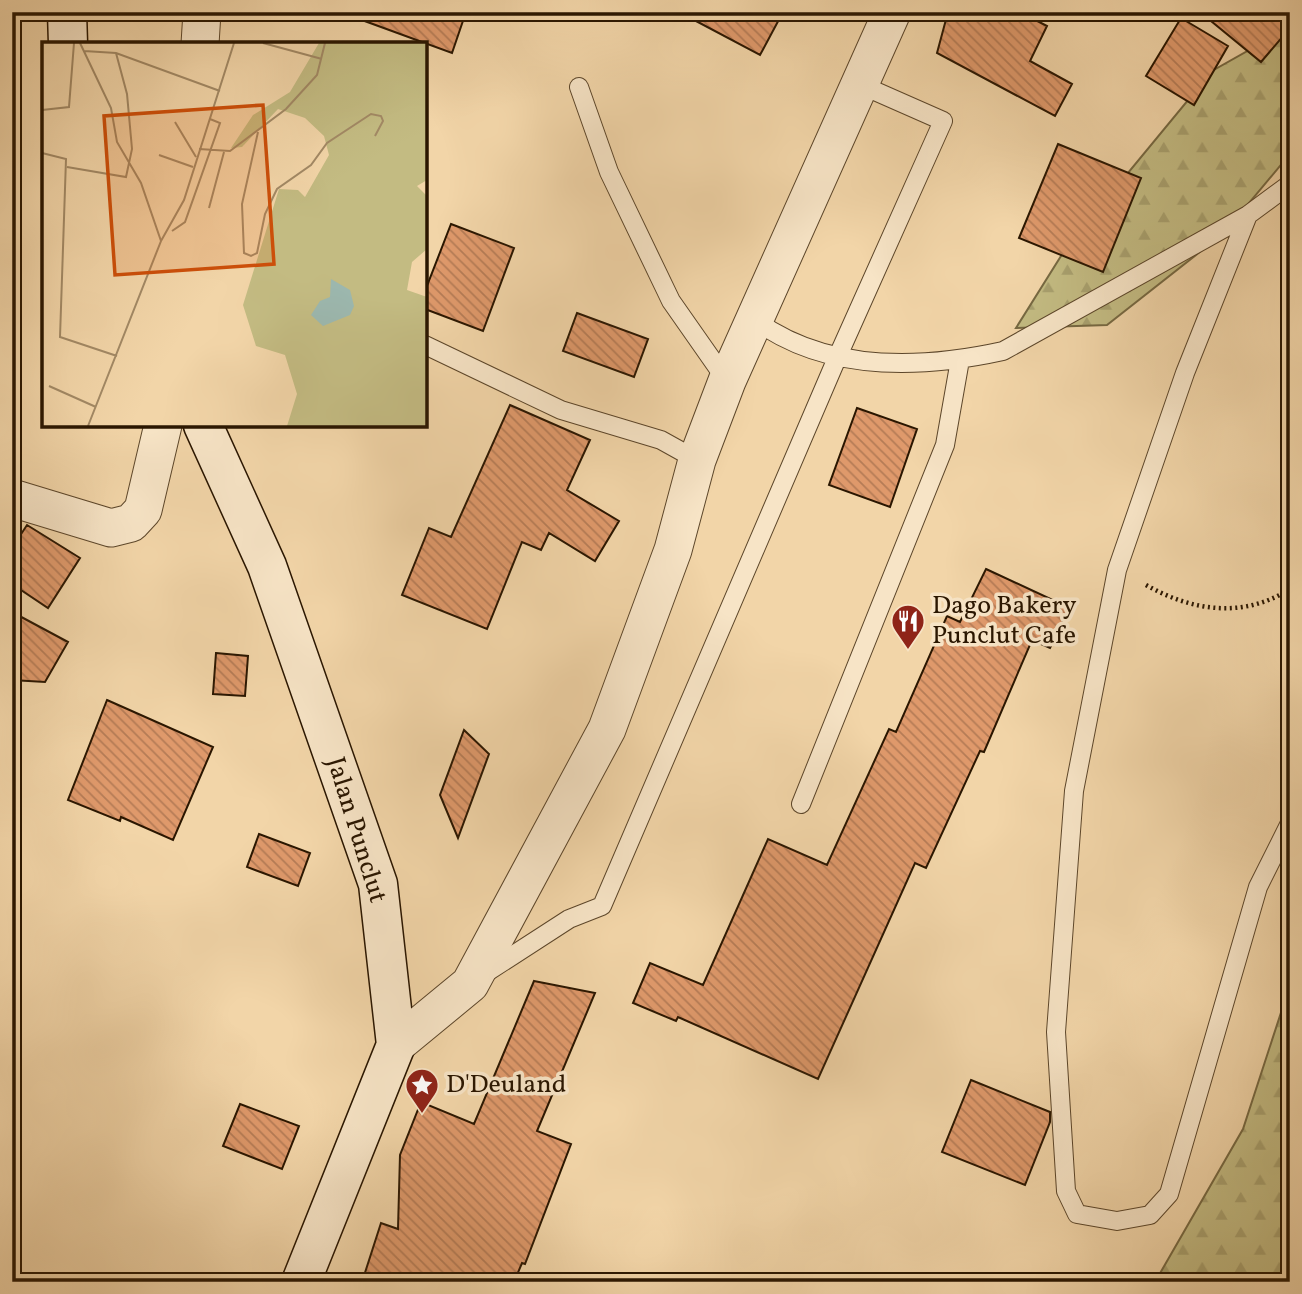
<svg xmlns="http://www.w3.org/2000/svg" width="1302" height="1294" viewBox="0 0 1302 1294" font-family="Vollkorn,serif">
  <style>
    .forest { fill: url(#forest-firs); stroke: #766841; stroke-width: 2 }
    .building { fill: url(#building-back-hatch); stroke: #2a1600; stroke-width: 2 }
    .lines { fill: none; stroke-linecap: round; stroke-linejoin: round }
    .lane-casing { stroke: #5c462a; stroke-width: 20 }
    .street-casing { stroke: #5c462a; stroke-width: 39 }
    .secondary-casing { stroke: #2a1600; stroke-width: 41 }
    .path { stroke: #2a1600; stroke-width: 4.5; stroke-dasharray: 2 3.5; stroke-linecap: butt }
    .lane { stroke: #f7e4c6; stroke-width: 18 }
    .street { stroke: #f7e4c6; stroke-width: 37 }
    .secondary { stroke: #f7e4c6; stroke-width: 38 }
    .labels { text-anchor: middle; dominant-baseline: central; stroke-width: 7; stroke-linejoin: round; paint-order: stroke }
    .poi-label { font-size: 26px; fill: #2a1600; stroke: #f7e4c6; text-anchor: start }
    .street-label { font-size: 26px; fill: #2a1600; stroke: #f7e4c6 }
    .inset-road { fill: none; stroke: #a28965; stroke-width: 2 }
    .view { fill: #cc4f0a; fill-opacity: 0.15; stroke: #cc4f0a; stroke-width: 3.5 }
    .inset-edge { fill: none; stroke: #2a1600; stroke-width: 3.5 }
  </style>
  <defs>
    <pattern id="forest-firs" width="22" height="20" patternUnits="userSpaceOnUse" patternTransform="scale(1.75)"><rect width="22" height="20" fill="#c3bb82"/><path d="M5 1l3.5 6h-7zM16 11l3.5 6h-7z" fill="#a8a06e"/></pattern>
    <pattern id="building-back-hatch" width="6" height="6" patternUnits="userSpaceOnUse" patternTransform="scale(1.75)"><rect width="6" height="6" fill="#df996b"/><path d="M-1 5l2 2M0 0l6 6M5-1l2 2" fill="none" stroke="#b57c56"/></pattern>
  </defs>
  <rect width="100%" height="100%" fill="#f2d5a8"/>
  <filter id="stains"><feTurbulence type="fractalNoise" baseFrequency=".00286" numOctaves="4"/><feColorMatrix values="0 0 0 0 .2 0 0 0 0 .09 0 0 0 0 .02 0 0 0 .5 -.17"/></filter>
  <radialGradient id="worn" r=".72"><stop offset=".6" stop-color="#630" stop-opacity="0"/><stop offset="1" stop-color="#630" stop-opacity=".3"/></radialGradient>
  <!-- forest -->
  <path class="forest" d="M1290,27V154L1224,233L1107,325L1016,328L1066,248L1212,71Z
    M1290,985V1282H1155L1243,1129Z"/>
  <!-- building -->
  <path class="building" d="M352,12H466L452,53L351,16Z
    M679,12H783L760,55Z
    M948,12H1020L1047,26L1030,61L1072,84L1055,116L937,53Z
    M1200,12H1290V28L1261,62Z
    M1181,18L1228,46L1194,105L1146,76Z
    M1058,144L1141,178L1103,272L1019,238Z
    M451,224L514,248L483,331L425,309V291Z
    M577,313L648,339L634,377L563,351Z
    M510,405L590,440L567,490L619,521L595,561L549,533L541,550L522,542L487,629L402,595L429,528L451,537Z
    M857,408L917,429L890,507L829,485Z
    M27,525L80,558L48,608L12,584V548Z
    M986,569L1070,608L1050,648L1032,640L984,752L980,751L926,868L915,863L818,1079L678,1017L676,1021L633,1003L650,963L703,985L768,839L827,865L889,729L896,732L947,616L960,622Z
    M12,612L68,642L45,682L12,680Z
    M216,653L248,656L245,696L213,694Z
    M107,700L213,747L173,840L121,817L120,821L68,800Z
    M464,730L489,754L458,838L440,795Z
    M259,834L310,853L298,886L247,867Z
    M534,981L595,993L537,1131L571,1144L525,1264L522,1263L514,1282H362L381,1223L398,1229L400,1155L421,1102L474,1124Z
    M971,1080L1050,1112V1122L1025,1185L942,1152Z
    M240,1104L299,1126L282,1169L223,1146Z"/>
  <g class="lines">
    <defs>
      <path id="lane" d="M579,87L609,172L671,301L727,381
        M1248,215L1185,373L1117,570L1074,791L1056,1032L1066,1191L1077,1214L1117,1221L1150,1215L1169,1194L1258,887L1290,823
        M755,320C826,372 921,369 1003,351L1248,215L1290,184
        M425,345L561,410L661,440L697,460
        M801,804L945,445L960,360
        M484,974L569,919L602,906L837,358L943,121L859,84"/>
      <path id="street" d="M200,44L202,12
        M12,498L111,528L131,523L143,510L163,425
        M396,1045L470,984L607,729L673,550L697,460L727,381L892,12"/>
      <path id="secondary" d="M67,12L68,44
        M203,425L267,566L378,884L396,1045L301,1282"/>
    </defs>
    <!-- lane casing -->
    <use href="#lane" class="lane-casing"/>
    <!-- street casing -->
    <use href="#street" class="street-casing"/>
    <!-- secondary casing -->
    <use href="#secondary" class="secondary-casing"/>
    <!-- path -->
    <path class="path" d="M1146,585C1192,611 1243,619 1290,589"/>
    <!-- lane -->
    <use href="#lane" class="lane"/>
    <!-- street -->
    <use href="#street" class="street"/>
    <!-- secondary -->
    <use href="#secondary" class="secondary"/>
  </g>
  <!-- icons -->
  <defs>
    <symbol id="restaurant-pin" viewBox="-11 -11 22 30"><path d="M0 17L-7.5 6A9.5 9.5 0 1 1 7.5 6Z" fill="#8f2418" stroke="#f7e4c6"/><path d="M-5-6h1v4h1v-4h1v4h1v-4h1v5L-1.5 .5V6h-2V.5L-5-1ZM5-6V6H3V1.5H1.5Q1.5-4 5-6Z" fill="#fff"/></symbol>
    <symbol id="sight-pin" viewBox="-11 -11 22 30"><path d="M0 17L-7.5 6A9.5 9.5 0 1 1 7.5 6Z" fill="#8f2418" stroke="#f7e4c6"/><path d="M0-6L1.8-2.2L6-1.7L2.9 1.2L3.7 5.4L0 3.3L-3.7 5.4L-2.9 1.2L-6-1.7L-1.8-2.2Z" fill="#fff"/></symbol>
  </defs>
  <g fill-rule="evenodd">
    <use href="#restaurant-pin" x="889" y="602" width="38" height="52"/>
    <use href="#sight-pin" x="403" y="1066" width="38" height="52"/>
  </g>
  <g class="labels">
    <!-- poi labels -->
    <g class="poi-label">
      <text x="932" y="606">Dago Bakery<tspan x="932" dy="30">Punclut Cafe</tspan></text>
      <text x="446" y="1085">D'Deuland</text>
    </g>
    <!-- street labels -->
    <g class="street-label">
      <text transform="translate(356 830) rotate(73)">Jalan Punclut</text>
    </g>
  </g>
  <!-- overview -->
  <g transform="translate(42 42)">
    <rect width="385" height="385" fill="#f2d5a8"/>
    <path d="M277,1H385V138L375,144L385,154V207L370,220L365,248L385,255V384H245L255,352L243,313L214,304L201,263L237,147L256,148L263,155L287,113L282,94L263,76L236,67L200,105L189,106L211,73L248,50Z" fill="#c3bb82"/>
    <path d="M289,237L308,248L312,264L308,273L281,284L269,273L278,259L288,255Z" fill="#9cb8af"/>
    <path class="inset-road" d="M38,1L69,66L75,100L99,141L119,199L46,384M221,1L280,17M42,9L74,11L178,49M0,68L27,65L32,1M133,80L154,115M216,90L200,162L202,211L209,214L215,211L223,172L235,147L269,123L285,101L329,72L339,74L341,79L333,94M157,107L188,109L244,67L275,33L283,1M0,111L24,117L18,295L75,314M117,113L151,125M25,125L84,135L90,107L85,52L74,11M167,166L182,110M130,189L143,180L178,81L168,77M119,199L142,158L192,1M7,344L54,365"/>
    <path class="view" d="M221,63L232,222L73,233L62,74Z"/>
    <rect width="385" height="385" class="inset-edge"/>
  </g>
  <!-- margin -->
  <rect width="1302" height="1294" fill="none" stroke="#f2d5a8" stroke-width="42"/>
  <rect x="14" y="14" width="1274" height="1266" fill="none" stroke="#2a1600" stroke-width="3.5"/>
  <rect x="21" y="21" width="1260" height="1252" fill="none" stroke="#2a1600" stroke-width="2"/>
  <rect width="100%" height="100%" filter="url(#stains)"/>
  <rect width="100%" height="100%" fill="url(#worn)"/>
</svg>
